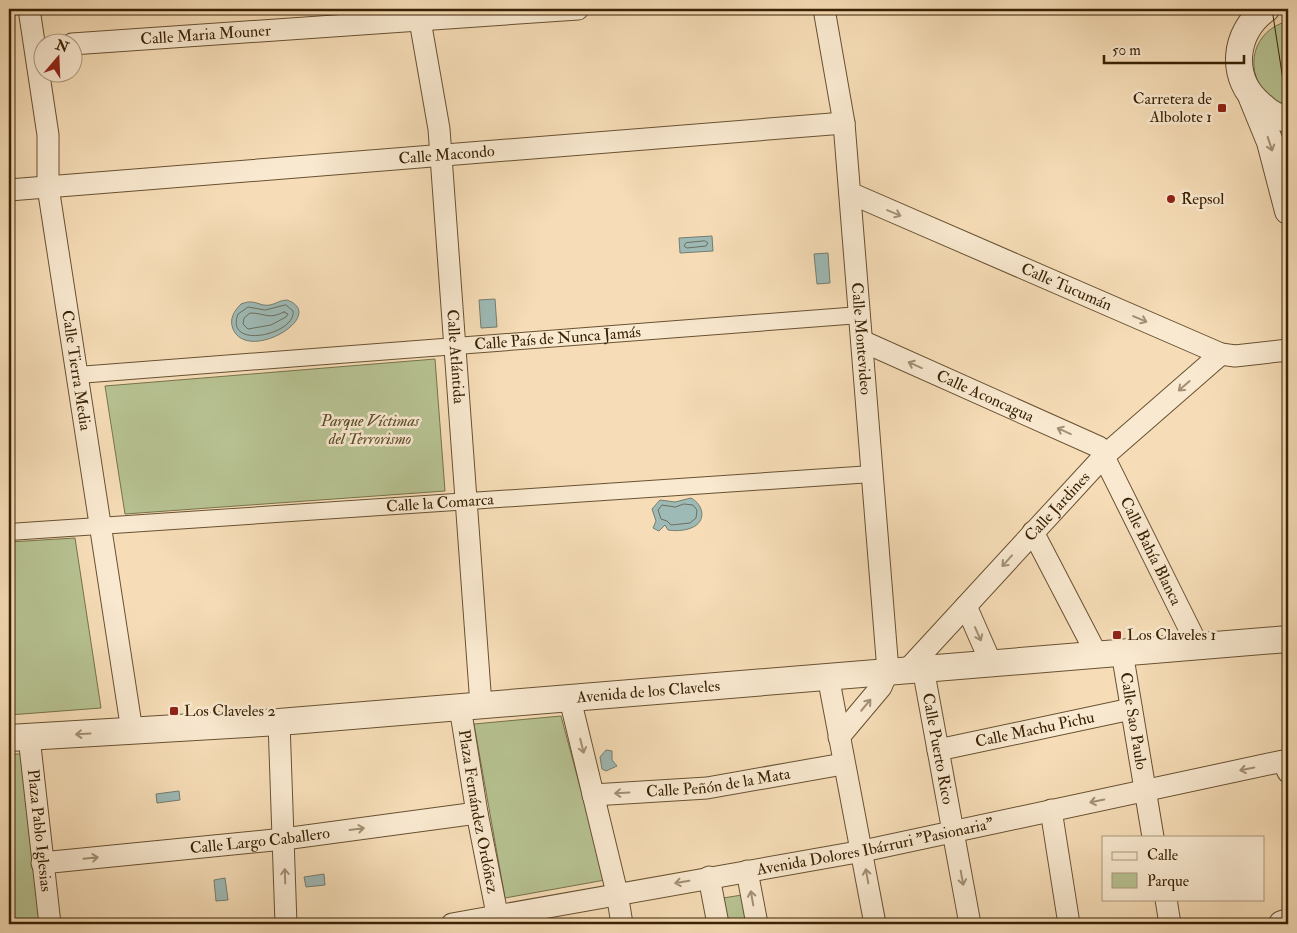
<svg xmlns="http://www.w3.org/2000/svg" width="1297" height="933" viewBox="0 0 1297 933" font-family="'IM FELL Double Pica',serif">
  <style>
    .green { fill: #b7c292; stroke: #78724b }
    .water { fill: #9ebab6; stroke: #767d6f }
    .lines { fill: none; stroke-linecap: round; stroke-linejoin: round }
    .shore { stroke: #6c6e5d; stroke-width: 1 }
    .pedestrian-casing { stroke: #685131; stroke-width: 18 }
    .minor-casing { stroke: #685131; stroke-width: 23 }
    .tertiary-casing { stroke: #685131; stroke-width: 28 }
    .pedestrian { stroke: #f9e9d0; stroke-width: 16 }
    .minor { stroke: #f9e9d0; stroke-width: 21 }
    .tertiary { stroke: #f9e9d0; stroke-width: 26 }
    .tram { stroke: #392204; stroke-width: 1 }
    .oneway { stroke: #a38f74 }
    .poi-dot { fill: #8f2418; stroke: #f9e9d0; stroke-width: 2 }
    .labels { text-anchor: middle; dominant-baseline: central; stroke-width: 5; stroke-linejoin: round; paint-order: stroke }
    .street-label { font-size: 16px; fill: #392204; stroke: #f9e9d0 }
    .poi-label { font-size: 16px; fill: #392204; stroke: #f9e9d0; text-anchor: start }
    .park-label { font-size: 16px; font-style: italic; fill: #584a28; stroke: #f9e9d0 }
  </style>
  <rect width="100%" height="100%" fill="#f6ddb7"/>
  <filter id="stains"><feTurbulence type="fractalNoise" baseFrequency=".004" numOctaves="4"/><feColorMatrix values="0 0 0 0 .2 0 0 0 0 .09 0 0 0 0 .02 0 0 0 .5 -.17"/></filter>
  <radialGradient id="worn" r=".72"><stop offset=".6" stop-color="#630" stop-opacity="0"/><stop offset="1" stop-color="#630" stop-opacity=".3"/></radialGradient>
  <!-- green -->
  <path class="green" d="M1288,21V107C1244,93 1241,34 1288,21Z
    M435,359L445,491L125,514L105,386Z
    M75,538L101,708L9,715V542Z
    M561,716L605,880L505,898L474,724Z
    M9,754H21L43,924H9Z
    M742,895L748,924H728L723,898Z"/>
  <!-- water -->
  <path class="water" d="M712,236L713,251L680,253L679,238Z
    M828,253L830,283L817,284L814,254Z
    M495,299L497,327L481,328L479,300Z
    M287,300C329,315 248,364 233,329C229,319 234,311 241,304C255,298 259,307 270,305C276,304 280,300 287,300Z
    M691,498C704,505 707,522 691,528C683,531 676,531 668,530L665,525L659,531L653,528L656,521L652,509L660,500L675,502Z
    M606,750L612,751V760L617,766L606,771L602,769L600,757Z
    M179,791L180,800L157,803L156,794Z
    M324,874L325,885L306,887L304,877Z
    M225,878L228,900L216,901L214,880Z"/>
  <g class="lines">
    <!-- shore -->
    <path class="shore" d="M705,241L708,243L706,246L687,248L684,246L686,243Z
      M286,305L293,311C297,334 224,351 238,314L248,307L265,310Z
      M284,312L288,314L286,317L271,325L248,329L243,324L244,318L250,313C265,313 268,320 284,312Z
      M684,504L693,505L697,510L696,518L690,523L671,525L667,521L661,519L658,510L662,505L675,507Z"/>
    <defs>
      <g id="pedestrian">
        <path id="s1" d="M78,375L860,315"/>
        <path id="s2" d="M9,532L872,474"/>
      </g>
      <g id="minor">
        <path id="s3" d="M29,9L48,135V187L132,731"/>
        <path id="s4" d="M418,9L439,129L481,705"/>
        <path id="s5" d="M824,9L844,123L888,671L881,687L839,737"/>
        <path id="s6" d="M72,44L578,9"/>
        <path id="s7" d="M9,190L844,123"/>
        <path id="s8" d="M850,193L1221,354L1235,356L1288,350"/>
        <path id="s9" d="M862,341L1099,447L1198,646"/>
        <path d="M1033,532L1096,653"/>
        <path d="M966,606L991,663"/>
        <path id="s10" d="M1122,652L1153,837"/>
        <path id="s11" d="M923,668L970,924"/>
        <path id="s12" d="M907,670L1104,456L1221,354"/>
        <path d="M828,676L875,924"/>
        <path d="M570,699L617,893L622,924"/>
        <path id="s13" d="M460,707L477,813L499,924"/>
        <path d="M279,722L286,924"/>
        <path id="s14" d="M29,737L50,924"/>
        <path id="s15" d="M938,750L1131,709"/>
        <path id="s16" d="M593,795L707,788L843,764"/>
        <path d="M1051,810L1069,924"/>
        <path id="s17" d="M42,863L284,839L477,813"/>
        <path d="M747,871L757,924"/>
        <path d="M709,877L718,924"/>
        <path d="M1166,899L1170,924"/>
        <path id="s18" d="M452,924L863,851L1283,761L1288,772"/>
      </g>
      <g id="tertiary">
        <path d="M1266,9C1233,32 1229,79 1261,105C1268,112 1278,118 1288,119"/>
        <path d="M1252,98L1270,142L1288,211"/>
        <path id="s19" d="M9,738L279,722L1288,639"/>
        <path d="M1282,924L1288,922"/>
      </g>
    </defs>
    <!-- pedestrian casing -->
    <use href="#pedestrian" class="pedestrian-casing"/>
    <!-- minor casing -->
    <use href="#minor" class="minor-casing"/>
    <!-- tertiary casing -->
    <use href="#tertiary" class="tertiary-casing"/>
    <!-- pedestrian -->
    <use href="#pedestrian" class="pedestrian"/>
    <!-- minor -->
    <use href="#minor" class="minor"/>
    <!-- tertiary -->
    <use href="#tertiary" class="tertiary"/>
    <!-- tram -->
    <path class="tram" d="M1272,9L1288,112
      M1282,9L1288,50"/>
  </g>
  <!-- one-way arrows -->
  <defs><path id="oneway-shaft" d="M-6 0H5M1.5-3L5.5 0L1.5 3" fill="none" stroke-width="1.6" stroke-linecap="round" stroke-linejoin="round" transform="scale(1.25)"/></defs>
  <g class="oneway">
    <use href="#oneway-shaft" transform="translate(1270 144) rotate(72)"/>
    <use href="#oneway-shaft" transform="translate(894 213) rotate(23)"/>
    <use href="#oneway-shaft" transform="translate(1140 319) rotate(23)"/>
    <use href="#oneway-shaft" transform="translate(915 365) rotate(-156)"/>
    <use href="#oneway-shaft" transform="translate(1184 386) rotate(139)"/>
    <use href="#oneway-shaft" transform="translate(1064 431) rotate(-156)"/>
    <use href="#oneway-shaft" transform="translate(1007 561) rotate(132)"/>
    <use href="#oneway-shaft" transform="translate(978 634) rotate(66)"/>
    <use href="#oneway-shaft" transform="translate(866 705) rotate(-50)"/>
    <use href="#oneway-shaft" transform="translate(83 734) rotate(177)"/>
    <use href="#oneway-shaft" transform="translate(582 746) rotate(76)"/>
    <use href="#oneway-shaft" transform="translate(1247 769) rotate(168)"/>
    <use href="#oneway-shaft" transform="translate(622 793) rotate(177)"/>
    <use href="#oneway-shaft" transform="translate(1097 801) rotate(168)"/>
    <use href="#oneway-shaft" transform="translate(357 829) rotate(-7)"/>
    <use href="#oneway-shaft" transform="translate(91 858) rotate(-6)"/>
    <use href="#oneway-shaft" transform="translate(285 876) rotate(-92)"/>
    <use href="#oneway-shaft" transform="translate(867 876) rotate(-100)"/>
    <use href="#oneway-shaft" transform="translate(962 878) rotate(80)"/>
    <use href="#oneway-shaft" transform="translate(682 882) rotate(170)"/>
    <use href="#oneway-shaft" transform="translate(752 898) rotate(-100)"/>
  </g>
  <!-- markers -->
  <g class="poi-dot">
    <rect x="1217" y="103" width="10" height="10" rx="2.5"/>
    <circle cx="1171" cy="199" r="5"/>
    <rect x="1112" y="630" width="10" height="10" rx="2.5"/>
    <rect x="169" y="706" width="10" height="10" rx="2.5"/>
  </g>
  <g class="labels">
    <!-- street labels -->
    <g class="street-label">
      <text stroke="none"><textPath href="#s6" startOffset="134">Calle Maria Mouner</textPath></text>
      <text stroke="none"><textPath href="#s7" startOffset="439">Calle Macondo</textPath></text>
      <text stroke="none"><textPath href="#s8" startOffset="236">Calle Tucumán</textPath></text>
      <text stroke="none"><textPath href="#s1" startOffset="481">Calle País de Nunca Jamás</textPath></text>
      <text stroke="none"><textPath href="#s5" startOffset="332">Calle Montevideo</textPath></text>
      <text stroke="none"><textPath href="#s4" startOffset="350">Calle Atlántida</textPath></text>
      <text stroke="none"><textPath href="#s3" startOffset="365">Calle Tierra Media</textPath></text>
      <text stroke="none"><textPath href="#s9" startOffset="135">Calle Aconcagua</textPath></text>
      <text stroke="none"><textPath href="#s2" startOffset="432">Calle la Comarca</textPath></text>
      <text stroke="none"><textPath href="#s12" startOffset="222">Calle Jardines</textPath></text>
      <text stroke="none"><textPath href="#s9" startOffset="376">Calle Bahía Blanca</textPath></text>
      <text stroke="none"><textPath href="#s19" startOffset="641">Avenida de los Claveles</textPath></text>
      <text stroke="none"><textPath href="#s10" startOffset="70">Calle Sao Paulo</textPath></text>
      <text stroke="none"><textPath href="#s15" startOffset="99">Calle Machu Pichu</textPath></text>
      <text stroke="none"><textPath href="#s11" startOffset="82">Calle Puerto Rico</textPath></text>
      <text stroke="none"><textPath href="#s16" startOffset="126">Calle Peñón de la Mata</textPath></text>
      <text stroke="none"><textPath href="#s13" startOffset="106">Plaza Fernández Ordóñez</textPath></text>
      <text stroke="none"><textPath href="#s14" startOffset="94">Plaza Pablo Iglesias</textPath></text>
      <text stroke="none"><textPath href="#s17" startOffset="219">Calle Largo Caballero</textPath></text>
      <text stroke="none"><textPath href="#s18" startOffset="430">Avenida Dolores Ibárruri "Pasionaria"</textPath></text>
    </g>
    <!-- poi labels -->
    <g class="poi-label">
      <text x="1212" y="99" text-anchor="end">Carretera de<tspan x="1212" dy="18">Albolote 1</tspan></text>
      <text x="1181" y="199">Repsol</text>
      <text x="1127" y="635">Los Claveles 1</text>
      <text x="184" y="711">Los Claveles 2</text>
    </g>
    <!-- park labels -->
    <g class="park-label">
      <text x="370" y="421">Parque Víctimas<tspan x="370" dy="18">del Terrorismo</tspan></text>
    </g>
  </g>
  <!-- margin -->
  <rect width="1297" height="933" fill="none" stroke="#f6ddb7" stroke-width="30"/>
  <rect x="10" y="10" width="1277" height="913" fill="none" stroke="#392204" stroke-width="2.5"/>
  <rect x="15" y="15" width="1267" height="903" fill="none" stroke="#392204"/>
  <!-- legend -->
  <rect x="1102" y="836" width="162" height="65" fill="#f9e9d0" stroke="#ac997e"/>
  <rect x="1112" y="852" width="25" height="8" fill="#f9e9d0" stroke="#ac997e"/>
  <text x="1147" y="860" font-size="15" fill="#392204">Calle</text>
  <rect x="1112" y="873" width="25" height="15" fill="#b7c292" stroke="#ac997e"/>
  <text x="1147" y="886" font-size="15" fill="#392204">Parque</text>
  <!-- north arrow -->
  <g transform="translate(58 58) rotate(19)"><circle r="24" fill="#f9e9d0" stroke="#ac997e"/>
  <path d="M0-4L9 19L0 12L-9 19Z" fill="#8f2418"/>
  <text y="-8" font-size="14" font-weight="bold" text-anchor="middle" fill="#392204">N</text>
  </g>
  <!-- scale -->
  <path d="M1104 55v8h140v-8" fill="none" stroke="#392204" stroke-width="2.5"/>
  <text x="1112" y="55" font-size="15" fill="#392204" stroke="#f9e9d0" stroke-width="4" paint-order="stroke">50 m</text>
  <rect width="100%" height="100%" filter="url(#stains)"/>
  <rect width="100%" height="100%" fill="url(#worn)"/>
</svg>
